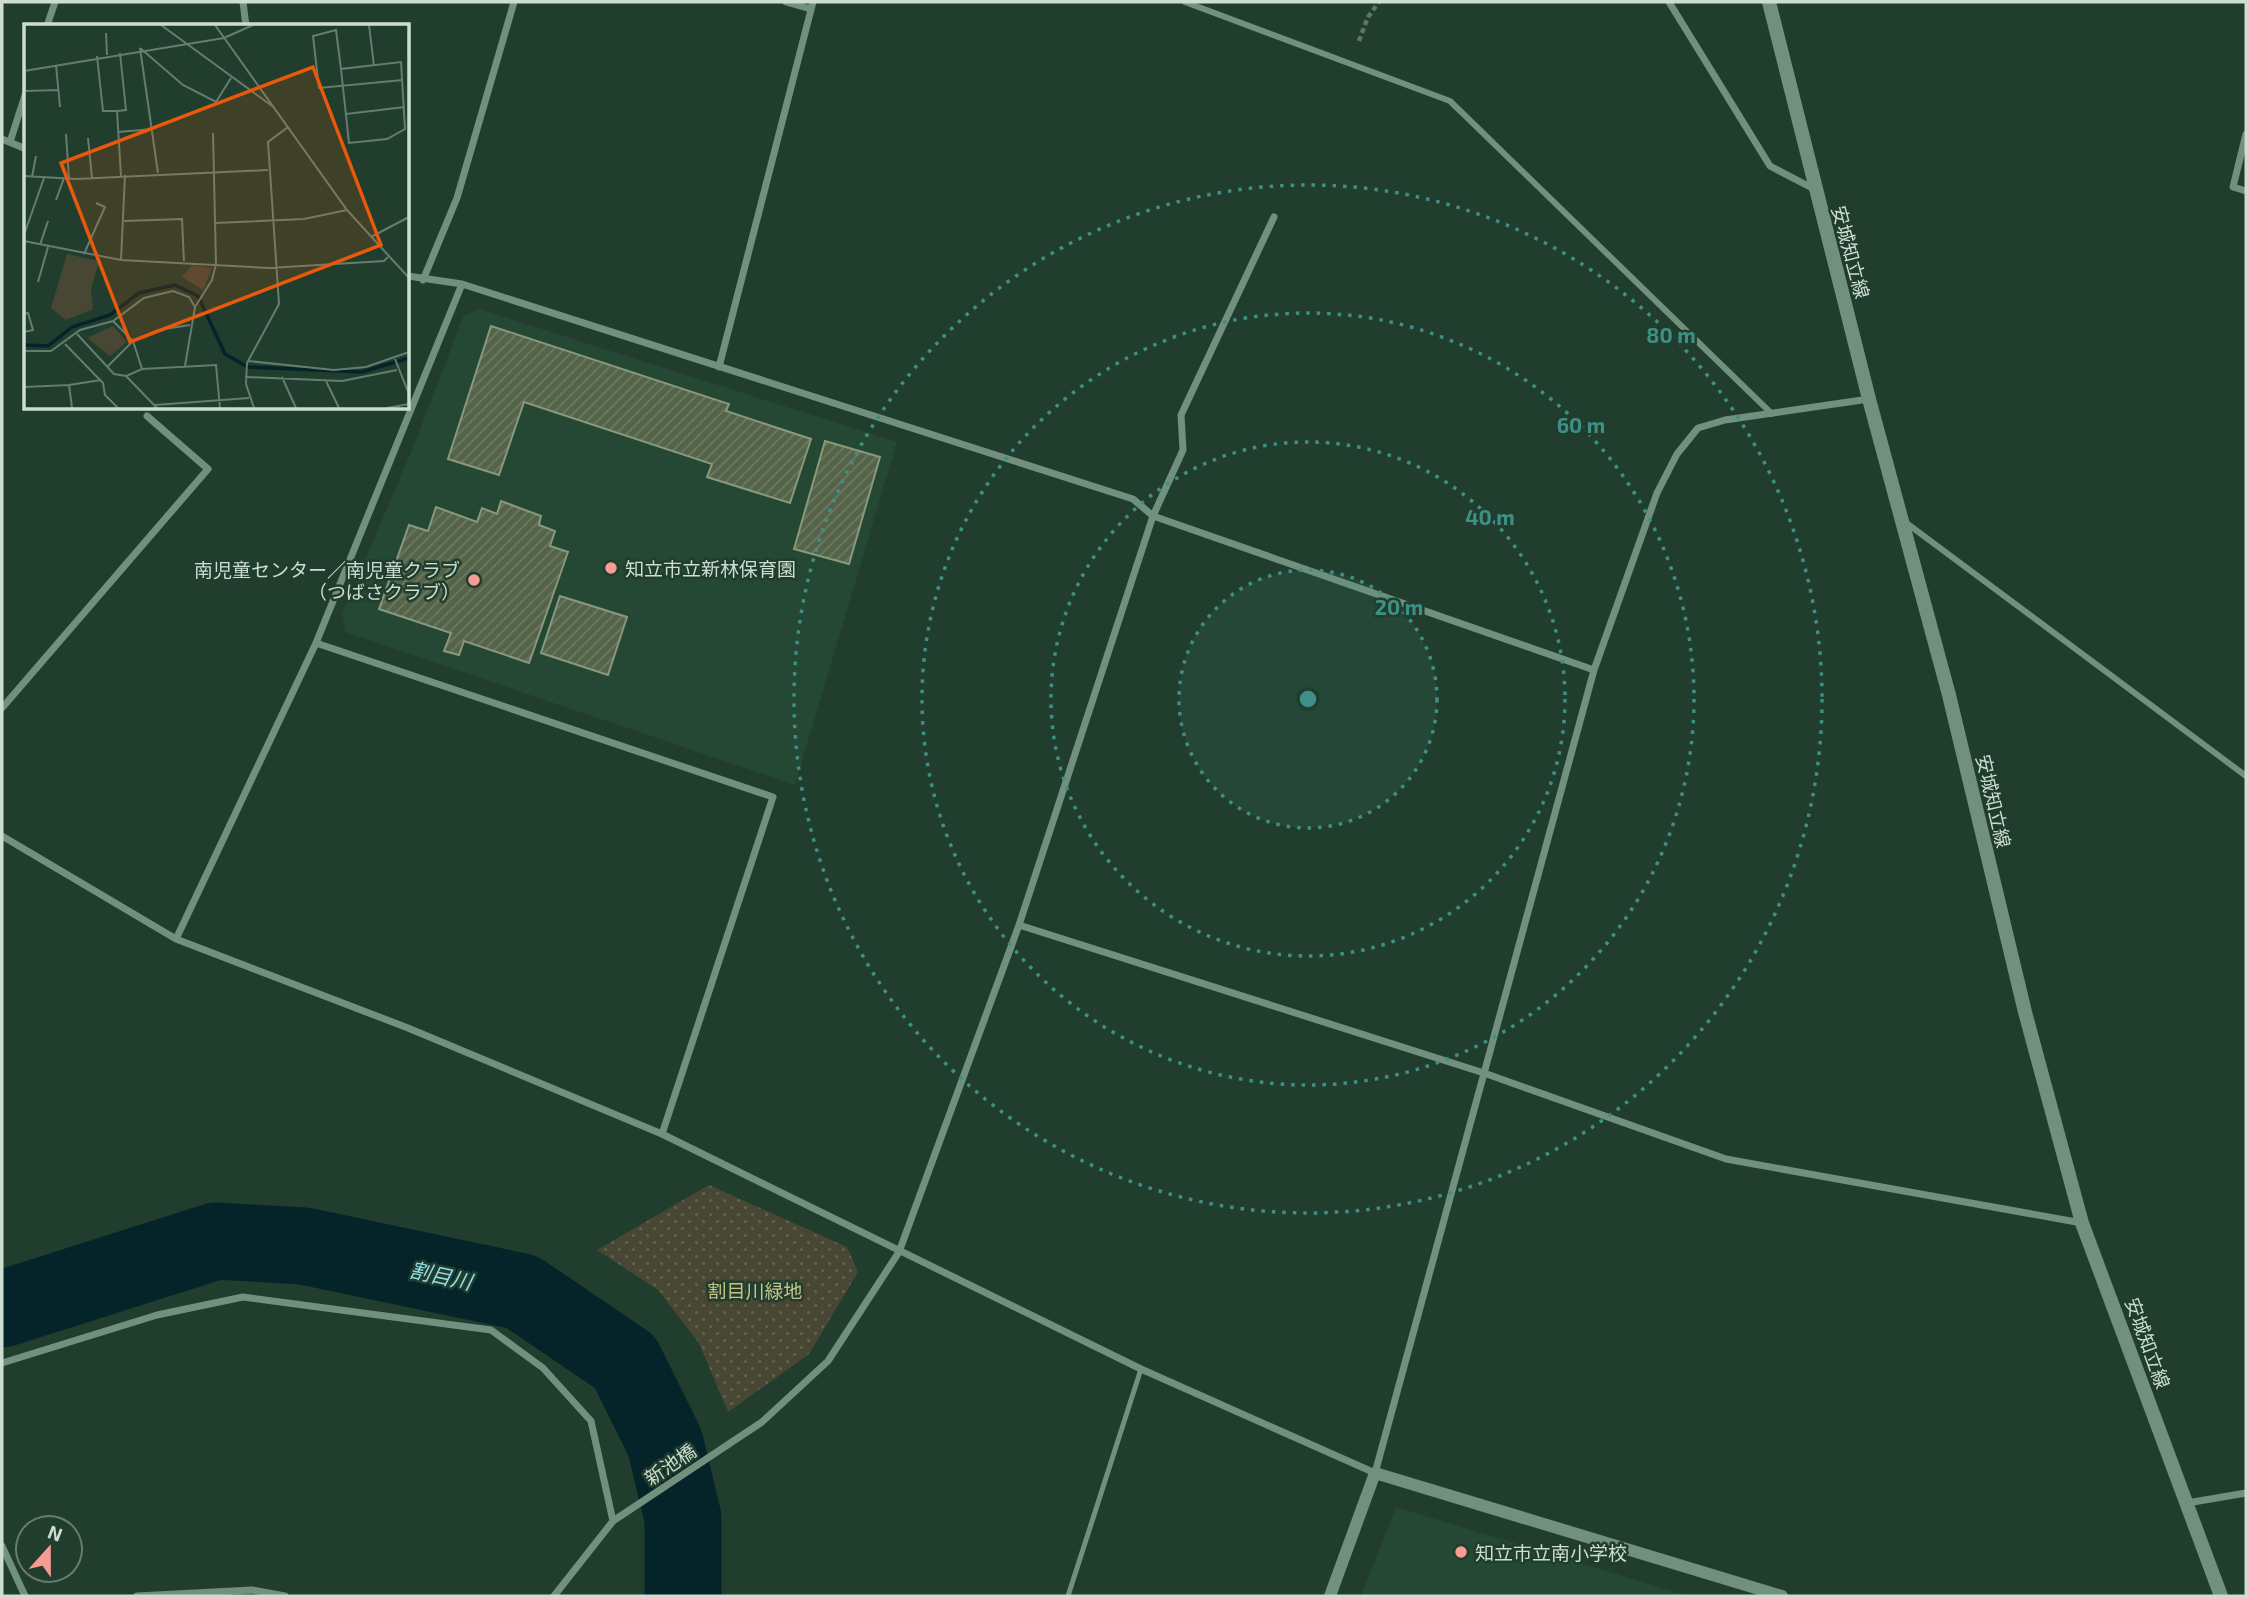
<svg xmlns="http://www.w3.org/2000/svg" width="2248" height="1598" viewBox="0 0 2248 1598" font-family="'Exo 2','Noto Sans JP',sans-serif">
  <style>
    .built { fill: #244834 }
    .park { fill: url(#park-dots) }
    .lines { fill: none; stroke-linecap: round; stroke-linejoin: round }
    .river { stroke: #042429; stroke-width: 77 }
    .building { fill: url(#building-hatch); stroke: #89997c; stroke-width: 2 }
    .path { stroke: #5e7668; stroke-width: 4.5; stroke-dasharray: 5 3.5; stroke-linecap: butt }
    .service { stroke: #71907d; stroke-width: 5 }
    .pedestrian { stroke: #71907d; stroke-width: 6 }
    .minor { stroke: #71907d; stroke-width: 7 }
    .tertiary { stroke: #71907d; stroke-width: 12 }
    .secondary { stroke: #71907d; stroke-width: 14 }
    .ring { fill: none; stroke: #3e9087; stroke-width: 3.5; stroke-dasharray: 3.5 7 }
    .poi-dot { fill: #f59c93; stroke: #213d2d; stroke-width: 2.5 }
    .labels { text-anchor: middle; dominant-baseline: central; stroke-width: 5; stroke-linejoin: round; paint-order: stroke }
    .street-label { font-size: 19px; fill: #ccddd2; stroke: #213d2d }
    .poi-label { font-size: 19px; fill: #ccddd2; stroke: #213d2d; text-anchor: start }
    .park-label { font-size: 19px; fill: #c7c388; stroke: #213d2d }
    .water-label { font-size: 21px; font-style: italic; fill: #90dce9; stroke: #213d2d }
    .inset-river { fill: none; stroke: #042429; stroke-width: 3.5 }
    .inset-road { fill: none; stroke: #657d6f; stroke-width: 2 }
    .view { fill: #e8590c; fill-opacity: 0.15; stroke: #e8590c; stroke-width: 3.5 }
    .inset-edge { fill: none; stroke: #ccddd2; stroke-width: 3.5 }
    .centre { fill: #3e9087; stroke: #213d2d; stroke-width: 3.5 }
    .ring-label { font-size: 21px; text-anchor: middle; font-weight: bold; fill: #3e9087; stroke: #213d2d; stroke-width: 5; stroke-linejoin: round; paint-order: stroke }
  </style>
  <defs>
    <pattern id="park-dots" width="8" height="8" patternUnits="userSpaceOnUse" patternTransform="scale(1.75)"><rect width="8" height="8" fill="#484734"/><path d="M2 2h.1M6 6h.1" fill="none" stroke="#616150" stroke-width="1.8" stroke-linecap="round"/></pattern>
    <pattern id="building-hatch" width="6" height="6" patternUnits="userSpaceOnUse" patternTransform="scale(1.75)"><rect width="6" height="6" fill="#556449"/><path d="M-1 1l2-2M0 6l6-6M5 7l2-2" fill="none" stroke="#6c7a62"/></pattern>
  </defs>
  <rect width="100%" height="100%" fill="#213d2d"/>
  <!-- built -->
  <path class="built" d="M479,309L897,442L795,785L345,632L342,613L412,450L463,317Z
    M1396,1507L1689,1596H1361Z"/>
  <!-- park -->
  <path class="park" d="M709,1185L847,1247L858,1272L809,1354L728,1412L699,1343L658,1290L597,1250Z"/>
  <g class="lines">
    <!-- river -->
    <path class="river" d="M2,1309L216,1241L304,1246L522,1292L625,1362L665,1443L683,1518V1596"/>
  </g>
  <!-- building -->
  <path class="building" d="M491,326L729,404L726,411L811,439L790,503L707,477L712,464L524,402L499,475L448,459Z
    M825,441L880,457L849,564L794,549Z
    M501,501L541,516L539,525L555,531L550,546L568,552L529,663L464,641L459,655L444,651L451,633L379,609L409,525L428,531L436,507L477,522L482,508L497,514Z
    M560,596L627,617L608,675L541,653Z"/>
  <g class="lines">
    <!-- path -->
    <path class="path" d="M1359,41L1368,17L1379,2"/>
    <!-- service -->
    <path class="service" d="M1068,1596L1141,1369"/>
    <!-- pedestrian -->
    <path class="pedestrian" d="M1185,2L1450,101L1772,414
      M1905,522L2246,776"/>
    <!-- minor -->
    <path class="minor" d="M243,2L246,26
      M786,2L811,9
      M1669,2L1770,166L1814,189
      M47,26L55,2
      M2246,134L2233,187L2246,191
      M2,139L26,149
      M10,142L26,92
      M408,276L462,284L1133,499L1153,516L1594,670
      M423,280L457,198L514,2
      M719,367L813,2
      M316,643L773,797L662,1134
      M2,708L208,469L147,416
      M2,836L176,939L408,1028L662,1134L1141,1369L1375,1473L1594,670L1657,493L1677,454L1698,428L1725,420L1869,399
      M1019,925L1484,1073L1726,1159L2082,1223
      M176,939L316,643L462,284
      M2,1363L157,1315L243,1297L491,1330L543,1368L591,1421L613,1521
      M2187,1503L2246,1493
      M2,1546L25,1596
      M137,1596L252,1590L285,1596
      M554,1596L613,1521L762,1422L828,1361L899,1252L1019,925L1153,516L1183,450L1181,415L1274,217"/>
    <!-- tertiary -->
    <path class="tertiary" d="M1330,1596L1375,1473L1782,1596"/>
    <!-- secondary -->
    <path class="secondary" d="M1769,2L1869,399L1949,695L2025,1012L2082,1223L2221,1596"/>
  </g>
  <!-- distance rings -->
  <circle cx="1308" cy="699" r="129" fill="#3e9087" fill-opacity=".12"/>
  <g class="ring">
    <circle cx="1308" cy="699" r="129"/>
    <circle cx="1308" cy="699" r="257"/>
    <circle cx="1308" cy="699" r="386"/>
    <circle cx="1308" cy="699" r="514"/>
  </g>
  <!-- markers -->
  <g class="poi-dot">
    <circle cx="611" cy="568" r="7"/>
    <circle cx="474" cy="580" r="7"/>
    <circle cx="1461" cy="1552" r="7"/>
  </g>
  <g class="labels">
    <!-- street labels -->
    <g class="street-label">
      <text transform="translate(1851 252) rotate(75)">安城知立線</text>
      <text transform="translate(1994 801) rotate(77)">安城知立線</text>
      <text transform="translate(2148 1343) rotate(70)">安城知立線</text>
      <text transform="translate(670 1464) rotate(-34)">新池橋</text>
    </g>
    <!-- poi labels -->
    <g class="poi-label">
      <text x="625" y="568">知立市立新林保育園</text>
      <text x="460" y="569" text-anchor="end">南児童センター／南児童クラブ<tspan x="460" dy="22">（つばさクラブ）</tspan></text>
      <text x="1475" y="1552">知立市立南小学校</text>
    </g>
    <!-- park labels -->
    <g class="park-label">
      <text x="755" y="1290">割目川緑地</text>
    </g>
    <!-- water labels -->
    <g class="water-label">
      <text transform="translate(441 1275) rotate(12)">割目川</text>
    </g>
  </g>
  <!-- overview -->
  <g transform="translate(24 24)">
    <rect width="385" height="385" fill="#213d2d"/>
    <path d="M43,230L75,237L67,266L69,285L42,296L27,284ZM168,241L188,244L179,266L158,253ZM89,302L103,318L86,332L63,314Z" fill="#484734"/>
    <path class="inset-river" d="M0,321L24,322L48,303L86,291L115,269L151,261L174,272L201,330L224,343L338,348L385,334"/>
    <path class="inset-road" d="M137,1L248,82M191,1L323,186L385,254M345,1L350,42M82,9L83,31M116,24L134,149M116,24L159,61L192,78L207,54M73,32L79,87H93L97,152M377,38L381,105L363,115L325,119L317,45ZM32,41L36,83M317,45L312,6L289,12L295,64L379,56M0,47L200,14L229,1M1,47V67L34,66M93,87L102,86L96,29M322,90L381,83M94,108L129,105M42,110L45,155M64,114L68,154M0,152L52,155L244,146M8,153L12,132M32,176L40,154M100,197L158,195L160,237M191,199L280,195L323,186M0,211L20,154M347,213L385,193M0,217L97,236L245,244L360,237L364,233M16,221L24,197M60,230L81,183L72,179M97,236L101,151M14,258L24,223M0,290L4,289L9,306L0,308M89,297L109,317L118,345M53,310L90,350L102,352M41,320L79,359L81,371L94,384M0,327H27L56,306L89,297L120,274L149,267L165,273L171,283M371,335L385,370M224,337L310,346L342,343L385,328M161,342L171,283L188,256L192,240L189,109M83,343L109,317L134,306L166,301M221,353L318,357L373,346M258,353L272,384M302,357L315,384M45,361L77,356M0,363L45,361L48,384M131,381L225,374M133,384L102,352L118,345L192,341L196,384M230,384L222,360L223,339L255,280L244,118L264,103M363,384L385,380"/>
    <path class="view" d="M289,43L357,221L106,318L37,139Z"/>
    <rect width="385" height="385" class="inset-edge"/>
  </g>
  <circle cx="1308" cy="699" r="10" class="centre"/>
  <g class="ring-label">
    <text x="1671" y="343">80 m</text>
    <text x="1581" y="433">60 m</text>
    <text x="1490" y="525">40 m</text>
    <text x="1399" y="615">20 m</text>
  </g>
  <!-- border -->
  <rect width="2248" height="1598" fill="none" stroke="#ccddd2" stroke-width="7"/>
  <!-- north arrow -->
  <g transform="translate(49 1549) rotate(21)"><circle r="33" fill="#213d2d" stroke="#657d6f" stroke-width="2"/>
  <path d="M0-5L12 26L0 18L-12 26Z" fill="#f59c93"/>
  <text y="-10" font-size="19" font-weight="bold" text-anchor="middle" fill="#ccddd2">N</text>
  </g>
</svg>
